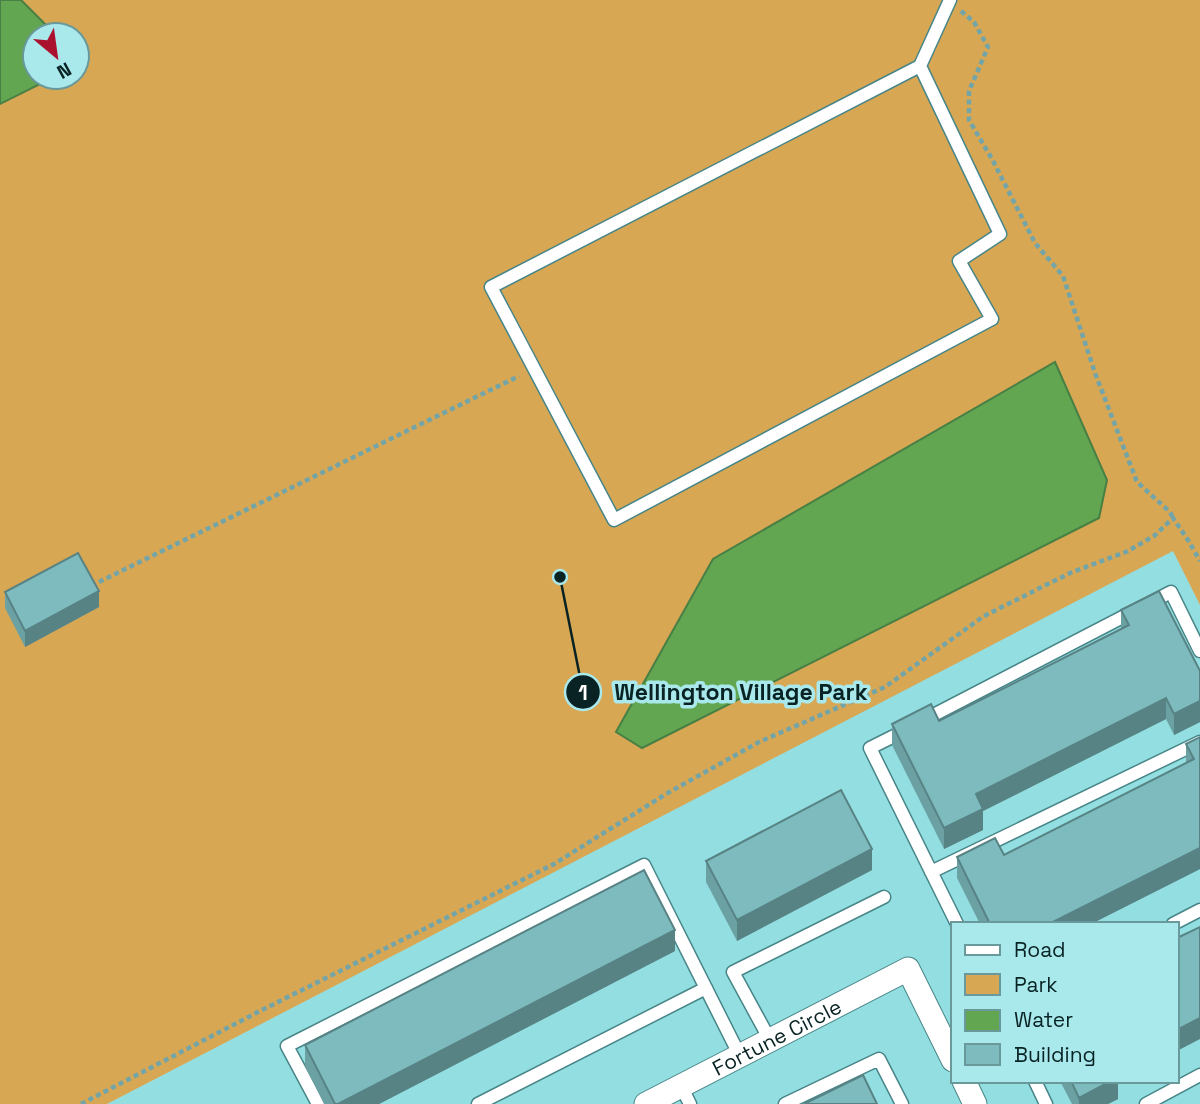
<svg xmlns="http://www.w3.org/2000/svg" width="1200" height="1104" viewBox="0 0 1200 1104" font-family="'Space Grotesk',sans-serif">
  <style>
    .built { fill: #93dee1; fill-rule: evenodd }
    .green { fill: #d8a753; fill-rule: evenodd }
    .water { fill: #63a652; stroke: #487f44; stroke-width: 2 }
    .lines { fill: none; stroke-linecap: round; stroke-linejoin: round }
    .service-casing { stroke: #478588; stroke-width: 15 }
    .minor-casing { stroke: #478588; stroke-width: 25 }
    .path { stroke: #73a5a8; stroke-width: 4.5; stroke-dasharray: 5 3.5; stroke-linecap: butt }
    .service { stroke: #fff; stroke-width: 12 }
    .minor { stroke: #fff; stroke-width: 23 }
    .wall { fill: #6ca1a3 }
    .shaded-wall { fill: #588385 }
    .building { fill: #7dbbbe; stroke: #588385; stroke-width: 2 }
    .labels { text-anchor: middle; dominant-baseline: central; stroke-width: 7; stroke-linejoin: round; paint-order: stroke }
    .street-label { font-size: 21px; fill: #092324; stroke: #a9e8eb }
    .leader { fill: none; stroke: #092324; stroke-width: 2.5 }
    .callout-dot { fill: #092324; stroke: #a9e8eb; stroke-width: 2.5 }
    .mark-label { font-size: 21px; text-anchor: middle; font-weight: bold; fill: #fff }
    .callout-label { font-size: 23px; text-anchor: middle; font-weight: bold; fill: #092324; stroke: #a9e8eb; stroke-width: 7; stroke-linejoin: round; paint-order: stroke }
  </style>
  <rect width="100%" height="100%" fill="#a9e8eb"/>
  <!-- built -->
  <path class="built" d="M1173,550L1200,605V1104H107ZM953,924H1177V1081H953Z"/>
  <!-- green -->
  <path class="green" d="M0,0H1200V605L1173,551L107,1104H0ZM35,35H77V77H35Z"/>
  <!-- water -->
  <path class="water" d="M0,0H21L56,35H35V77H54L0,104Z
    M1055,362L1107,480L1099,518L642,748L616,732L713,559Z"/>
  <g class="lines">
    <defs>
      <path id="service" d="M920,66L1000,234L959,261L992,319L614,520L491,287L920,66L950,0
        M922,721L1171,592L1200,651
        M906,730L870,748L957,924
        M931,872L1200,742
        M1173,924L1200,910
        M770,1040L733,972L884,897
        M1035,1081L1046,1104
        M681,1086L690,1104
        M318,1104L287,1046L644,865L740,1056
        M478,1104L706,988
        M785,1104L879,1059L902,1104
        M1146,1104L1200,1075"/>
      <g id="minor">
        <path d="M964,1081L975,1104"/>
        <path id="s1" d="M646,1104L908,969L953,1060"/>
      </g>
    </defs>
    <!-- service casing -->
    <use href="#service" class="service-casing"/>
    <!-- minor casing -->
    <use href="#minor" class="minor-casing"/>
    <!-- path -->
    <path class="path" d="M961,11L974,22L988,47L969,91V120L992,159L1035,243L1063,276L1095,373L1137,482L1170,512L1173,518
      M99,582L519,376
      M81,1104L260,1011L554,864L666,794L759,742L885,687L984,616L1070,573L1126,552L1154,536L1173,518L1188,540L1200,561"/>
    <!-- service -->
    <use href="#service" class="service"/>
    <!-- minor -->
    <use href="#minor" class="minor"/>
  </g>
  <!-- wall -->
  <path class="wall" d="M5,592L99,607L25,647L5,608Z
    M1121,610L1200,671V722L1174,735L1166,719L983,811V830L944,849L892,745V724L939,721L1121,629Z
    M1200,737V869L1091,924H980L957,878V857L1004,855L1186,763V744Z
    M706,861L872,870L737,941L706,882Z
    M675,951L379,1104H324L305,1066V1045Z
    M1060,1081H1118V1099L1108,1104H1072Z"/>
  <!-- shaded-wall -->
  <path class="shaded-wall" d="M99,591V607L25,647V631Z
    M1166,698V719L983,811V830L944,849V828L976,794Z
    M1200,701V722L1174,735V714Z
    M1200,848V869L1091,924H1049Z
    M872,849V870L737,941V920Z
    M675,930V951L379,1104H338Z
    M1200,1018V1039L1177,1051V1030Z
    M1110,1081H1118V1099L1108,1104H1079V1098Z"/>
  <!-- building -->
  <path class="building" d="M78,553L99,591L25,631L5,592Z
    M1159,591L1200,671V701L1174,714L1166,698L976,794L983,809L944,828L892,724L931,704L939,721L1129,625L1121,610Z
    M1200,737V848L1049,924H990L957,857L995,838L1004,855L1194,759L1186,744Z
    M841,790L872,849L737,920L706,861Z
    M644,870L675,930L338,1104H335L305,1045Z
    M1200,927V1018L1177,1030V938Z
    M863,1075L877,1104H804Z
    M1071,1081H1111L1079,1098Z"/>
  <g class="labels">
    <!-- street labels -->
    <g class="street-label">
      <text stroke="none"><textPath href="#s1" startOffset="147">Fortune Circle</textPath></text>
    </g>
  </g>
  <!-- callouts -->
  <path class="leader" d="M560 577L583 692"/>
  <g class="callout-dot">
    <circle cx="560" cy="577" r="7"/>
    <circle cx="583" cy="692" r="18"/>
  </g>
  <g class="mark-label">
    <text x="583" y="700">1</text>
  </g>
  <g class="callout-label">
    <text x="741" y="700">Wellington Village Park</text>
  </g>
  <!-- legend -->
  <rect x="951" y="922" width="228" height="161" fill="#a9e8eb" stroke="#69999b" stroke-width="2"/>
  <rect x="965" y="945" width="35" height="10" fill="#ffffff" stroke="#69999b" stroke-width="2"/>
  <text x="1014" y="957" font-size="21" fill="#092324">Road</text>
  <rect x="965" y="974" width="35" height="21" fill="#d8a753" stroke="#69999b" stroke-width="2"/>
  <text x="1014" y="992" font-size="21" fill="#092324">Park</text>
  <rect x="965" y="1010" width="35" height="21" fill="#63a652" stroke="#69999b" stroke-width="2"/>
  <text x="1014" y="1027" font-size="21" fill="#092324">Water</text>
  <rect x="965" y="1044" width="35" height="21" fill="#7dbbbe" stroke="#69999b" stroke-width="2"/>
  <text x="1014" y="1062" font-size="21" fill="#092324">Building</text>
  <!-- north arrow -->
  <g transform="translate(56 56) rotate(151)"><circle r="33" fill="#a9e8eb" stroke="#69999b" stroke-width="2"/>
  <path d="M0-5L12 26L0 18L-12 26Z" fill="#a9112f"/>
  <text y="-10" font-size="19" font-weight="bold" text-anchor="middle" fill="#092324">N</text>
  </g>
</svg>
